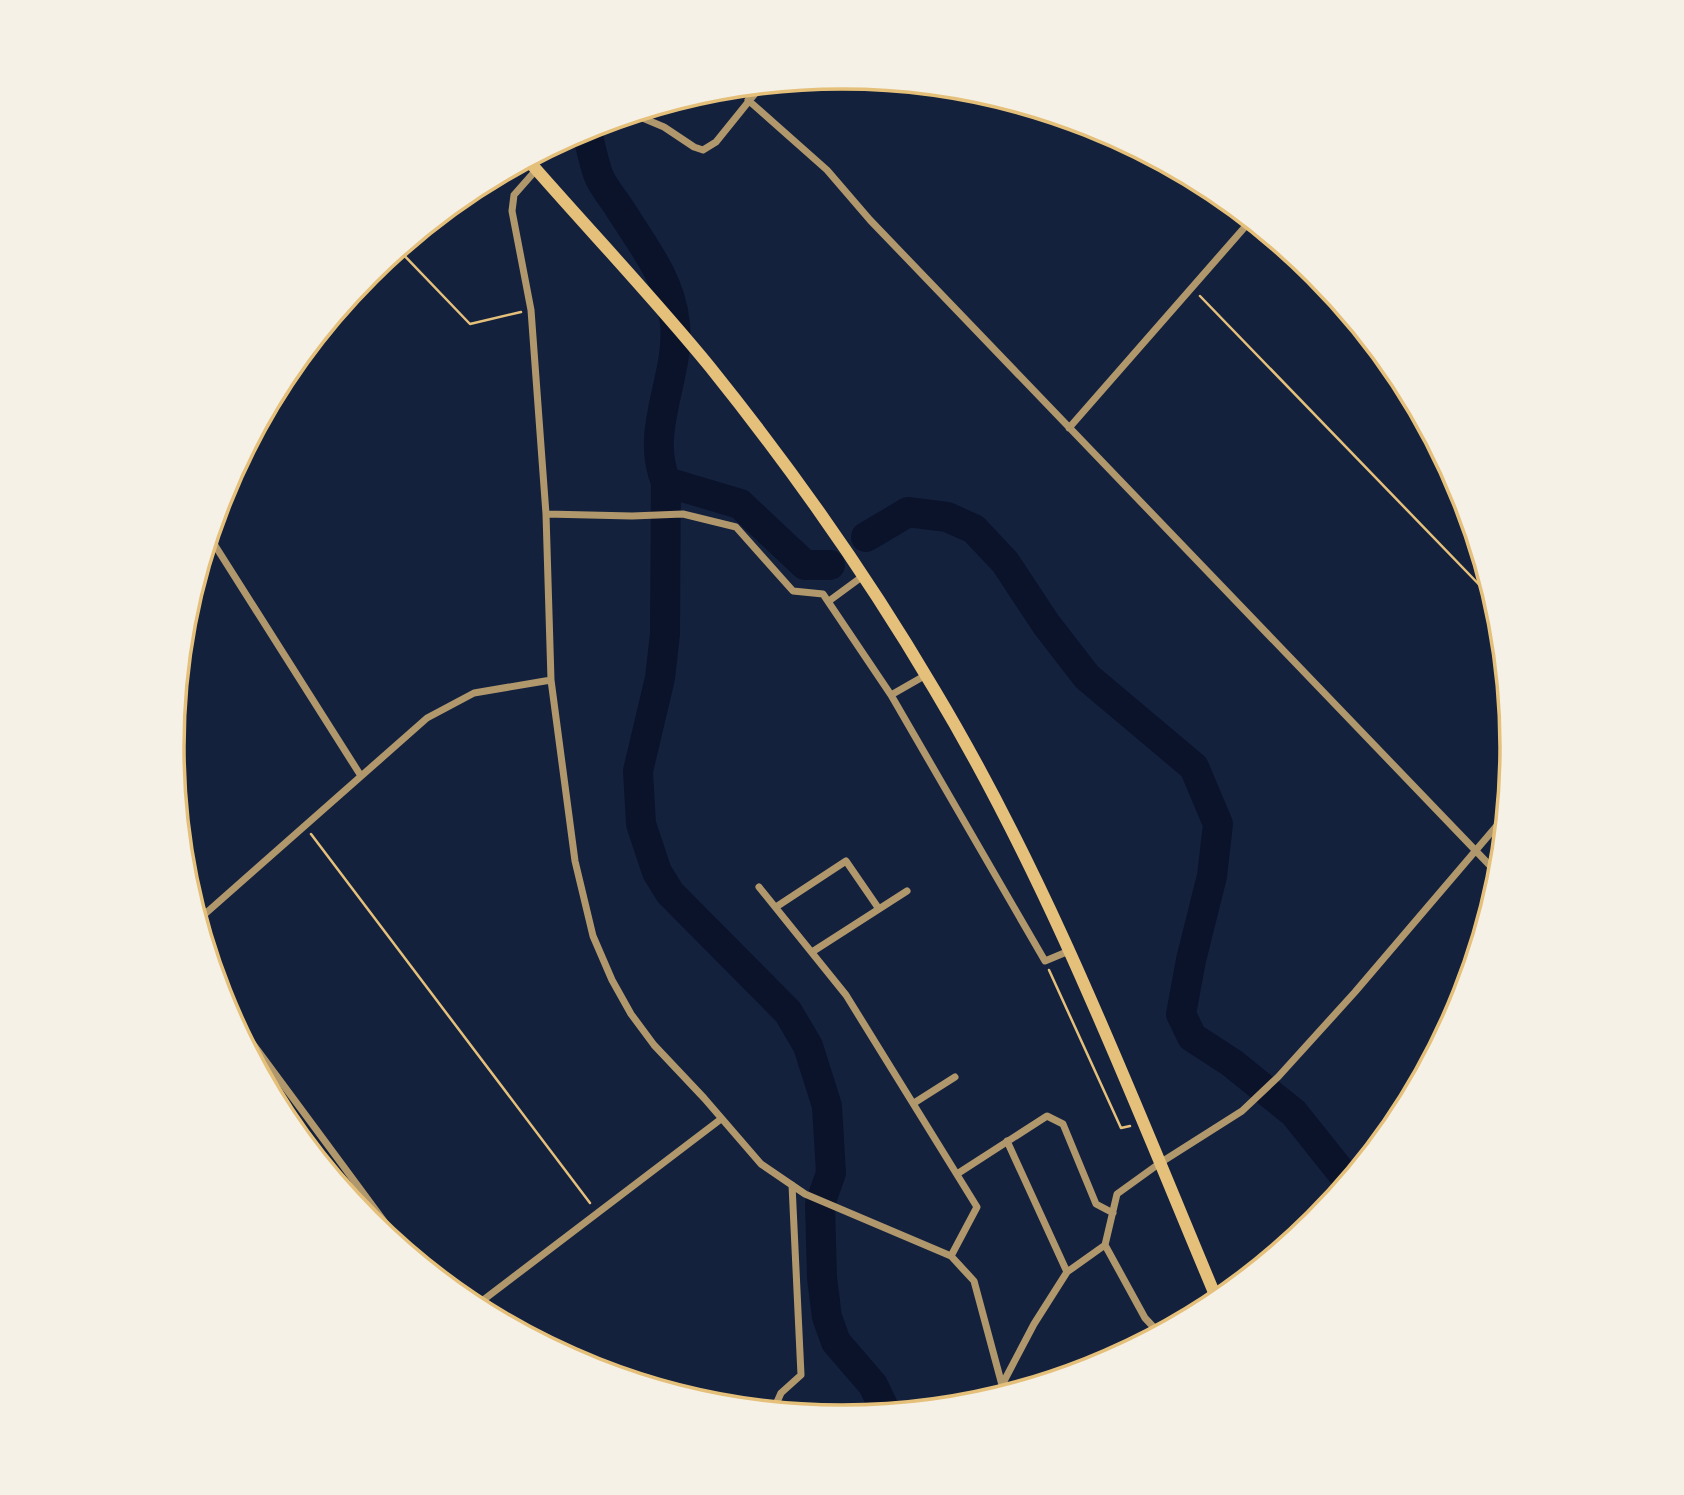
<svg xmlns="http://www.w3.org/2000/svg" width="1684" height="1495" viewBox="0 0 1684 1495" font-family="'Alegreya Sans',sans-serif">
  <style>
    .lines { fill: none; stroke-linecap: round; stroke-linejoin: round }
    .river { stroke: #0b132b; stroke-width: 30 }
    .path { stroke: #e5c07b; stroke-width: 2.5 }
    .minor { stroke: #b1986c; stroke-width: 7 }
    .secondary { stroke: #e5c07b; stroke-width: 12 }
    .rim { fill: none; stroke: #e5c07b; stroke-width: 3.5 }
  </style>
  <rect width="100%" height="100%" fill="#14213d"/>
  <g class="lines">
    <!-- river -->
    <path class="river" d="M586,128C590,143 593,160 598,174C602,185 611,196 618,206C641,243 671,279 675,324C680,377 644,431 666,482L665,634L660,678L638,771L641,824L657,872L670,893L788,1012L808,1046L827,1106L831,1173L820,1204L822,1278L827,1317L836,1342L873,1385L887,1414
      M666,482L740,504L805,565H830
      M866,537L908,512L947,517L974,529L1005,562L1046,624L1087,677L1194,767L1218,824L1212,876L1191,960L1181,1014L1192,1037L1232,1063L1294,1113L1349,1182"/>
    <!-- path -->
    <path class="path" d="M398,249L470,324L521,312
      M1200,296L1494,600
      M311,834L590,1203
      M1049,970L1121,1128L1130,1126"/>
    <!-- minor -->
    <path class="minor" d="M748,100L827,170L870,220L1500,876
      M633,114L664,127L694,147L703,150L716,142L762,85
      M536,170L514,195L512,211L531,310L546,514L551,680L575,861L593,936L612,980L631,1014L654,1045L704,1098L761,1164L805,1194L951,1256L974,1281L1002,1385L1012,1393
      M1069,428L1251,220
      M546,514L632,516L683,514L736,527L793,591L823,594L891,695L1045,961L1069,951
      M209,536L361,776
      M829,601L863,576
      M891,695L926,675
      M759,887L846,995L977,1207L951,1256
      M776,907L846,861L879,909
      M197,921L427,718L474,693L551,680
      M812,952L907,891
      M222,1002L409,1255
      M914,1103L955,1077
      M1007,1141L1067,1272
      M957,1174L1047,1116L1063,1124L1096,1204L1113,1213
      M1105,1245L1145,1318L1160,1334
      M474,1307L721,1119
      M1002,1385L1034,1324L1067,1272L1105,1245L1117,1194L1160,1163L1242,1111L1278,1077L1355,992L1506,815
      M773,1411L781,1393L801,1375L792,1185"/>
    <!-- secondary -->
    <path class="secondary" d="M527,159C588,229 652,296 710,367C792,469 868,577 934,689C1050,882 1131,1095 1218,1302"/>
  </g>
  <!-- crop -->
  <path d="M0 0H1684V1495H0ZM184 747a658 658 0 1 1 1316 0a658 658 0 1 1-1316 0Z" fill="#f6f1e7" fill-rule="evenodd"/>
  <path class="rim" d="M184 747a658 658 0 1 1 1316 0a658 658 0 1 1-1316 0Z"/>
</svg>
